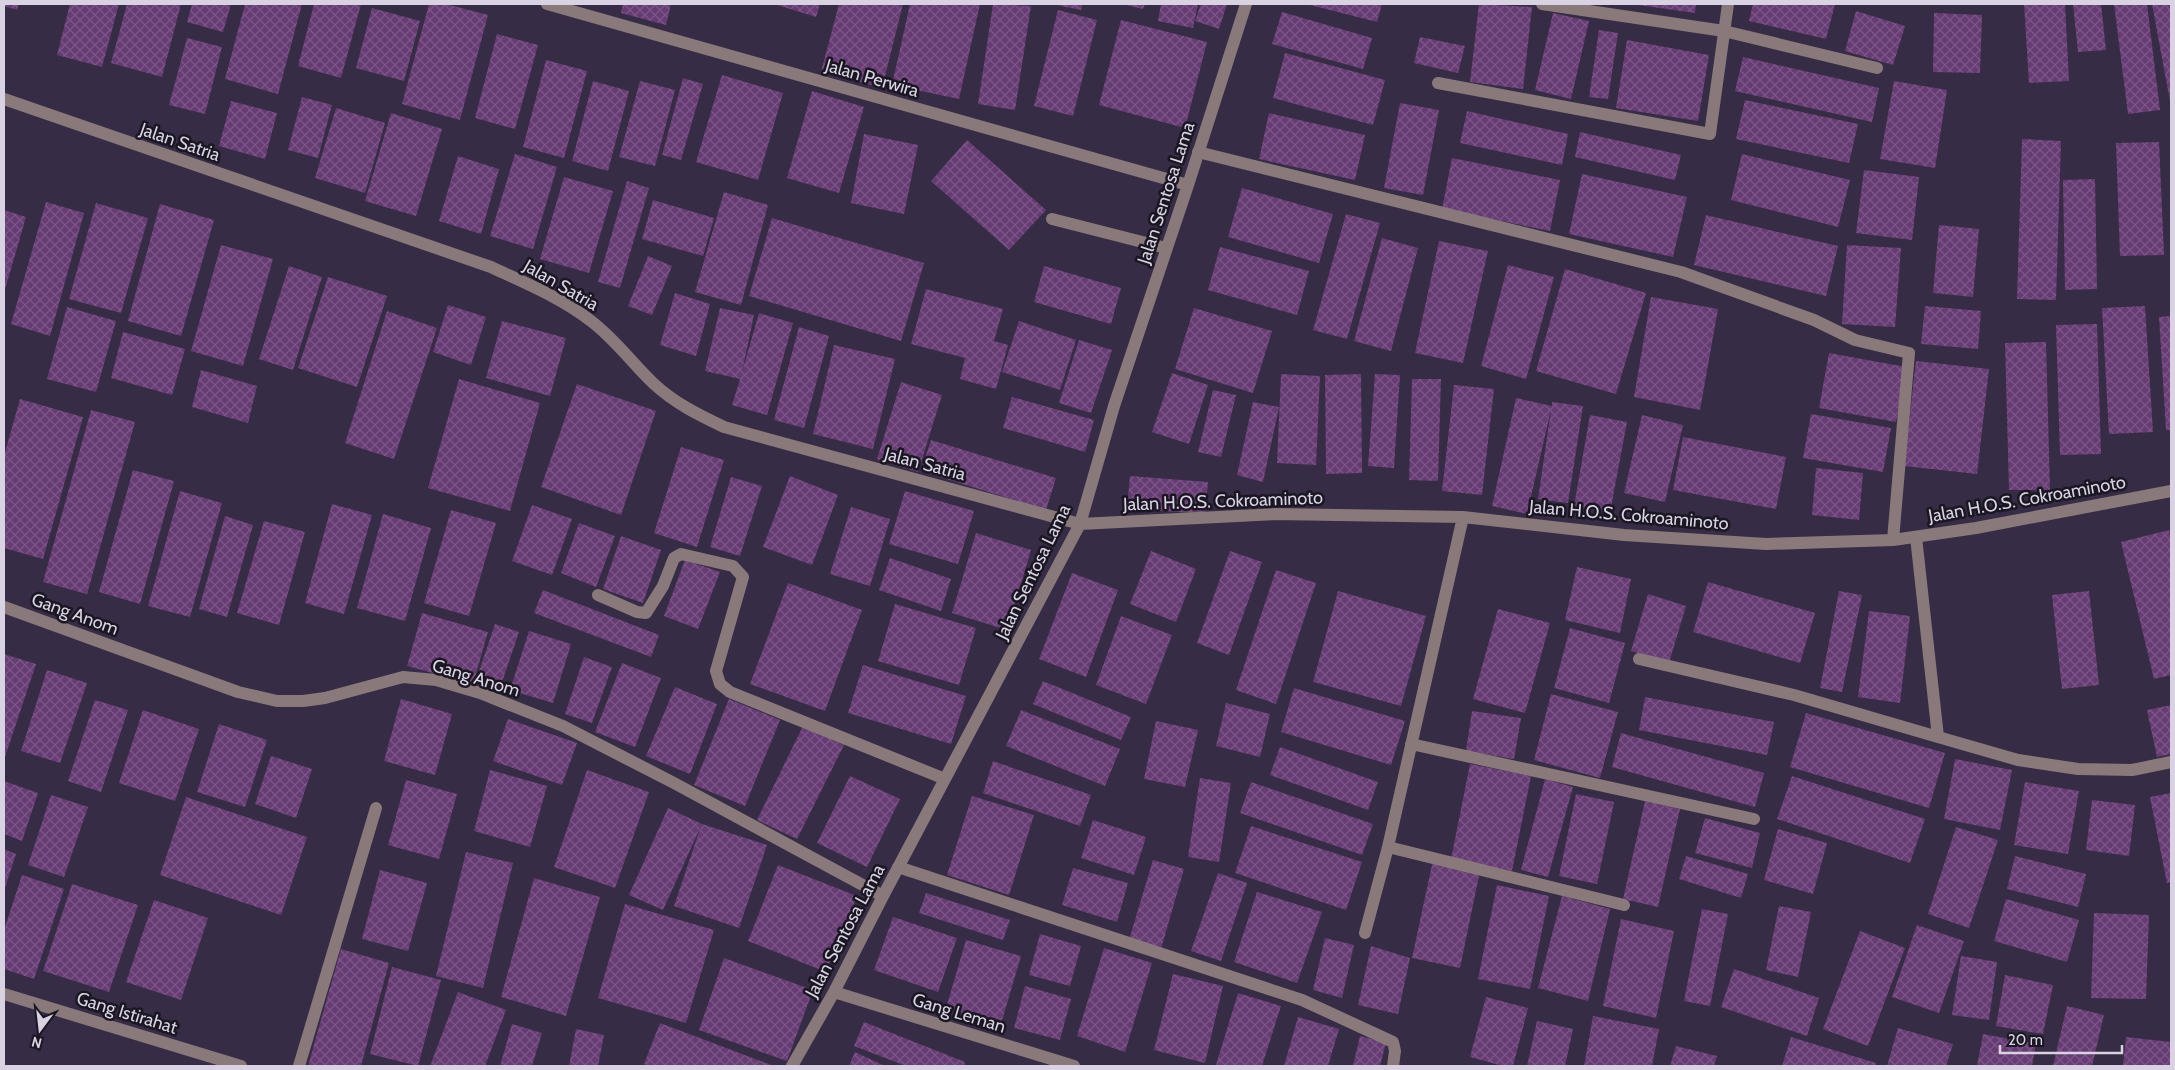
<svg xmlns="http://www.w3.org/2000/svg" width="2175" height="1070" viewBox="0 0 2175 1070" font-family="Cabin,sans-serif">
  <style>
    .building { fill: url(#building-cross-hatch) }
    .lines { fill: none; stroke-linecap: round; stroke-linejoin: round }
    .minor { stroke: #89797a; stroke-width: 12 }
    .labels { text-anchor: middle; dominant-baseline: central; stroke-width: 5; stroke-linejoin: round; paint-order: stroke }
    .street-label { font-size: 18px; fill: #d8d2e2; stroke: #1b1722 }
  </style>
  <defs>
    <pattern id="building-cross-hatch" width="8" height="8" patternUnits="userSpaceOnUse" patternTransform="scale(1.25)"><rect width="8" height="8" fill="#673b73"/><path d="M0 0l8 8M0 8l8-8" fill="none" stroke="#7c5687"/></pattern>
  </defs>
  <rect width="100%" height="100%" fill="#362c45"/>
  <!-- building -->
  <path class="building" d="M4,4H19L17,10L4,6Z
    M70,4H119L102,67L57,55Z
    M127,4H181L162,77L111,63Z
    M192,4H231L223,32L187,22Z
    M245,4H302L278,94L225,79Z
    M314,4H361L341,78L298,66Z
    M429,4H446L488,15L460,120L402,104Z
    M623,4H671L666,25L621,13Z
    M774,4H820L816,17Z
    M839,4H903L882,88L821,72Z
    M910,4H980L959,99L892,85Z
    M993,4L1031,6L1015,110L978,104Z
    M1052,4H1082L1081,10Z
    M1122,4H1145L1143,9Z
    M1161,4H1198L1193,28L1158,21Z
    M1201,4H1227L1219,29L1195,21Z
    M1306,4H1382L1377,22Z
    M1479,4L1532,7L1523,89L1470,82Z
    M1631,4H1696L1695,13Z
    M1753,4H1835L1826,39L1749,21Z
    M2024,4H2065L2069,81L2029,83Z
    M2073,4H2101L2106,50L2078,52Z
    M2114,4H2147L2160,110L2128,114Z
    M2152,4H2171V100L2170,101Z
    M372,8L420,21L404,81L356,68Z
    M1058,10L1097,20L1073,116L1034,106Z
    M1856,11L1905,26L1893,65L1845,51Z
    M1282,12L1372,38L1363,69L1272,44Z
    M1553,13L1589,21L1571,99L1535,90Z
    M1934,13L1982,15L1980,73L1933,72Z
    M1121,20L1207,42L1185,128L1099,105Z
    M1599,30L1618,33L1608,99L1589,97Z
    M497,34L538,45L515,129L475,118Z
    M1420,37L1465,46L1458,73L1414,63Z
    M187,38L222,47L205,114L169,105Z
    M1627,40L1709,55L1698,121L1616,108Z
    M1285,53L1385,80L1373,125L1273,98Z
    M1743,57L1879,88L1872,122L1735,91Z
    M546,60L587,71L564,158L523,147Z
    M722,75L783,93L758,180L696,162Z
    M683,78L703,84L681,160L662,155Z
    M593,81L629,91L608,171L572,161Z
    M640,81L675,90L655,166L619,157Z
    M1894,81L1947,90L1935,168L1880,159Z
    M812,91L864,107L839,193L787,178Z
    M302,97L332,105L318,158L288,150Z
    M1745,100L1858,124L1849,163L1736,139Z
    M231,101L277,113L265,159L219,146Z
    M1400,103L1439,110L1423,195L1384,188Z
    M336,108L385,123L365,193L315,178Z
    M1467,111L1568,134L1562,165L1460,143Z
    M391,113L442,129L416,216L365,201Z
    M1269,113L1365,135L1355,180L1259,159Z
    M1580,132L1681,155L1675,180L1575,157Z
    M864,134L918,145L904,214L851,203Z
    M2022,139L2061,141L2056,300L2017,299Z
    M967,140L1046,210L1009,250L931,181Z
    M2159,142L2164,255L2120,256L2116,143Z
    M515,154L557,167L533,249L490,236Z
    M1742,154L1850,180L1838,227L1731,200Z
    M458,156L499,169L481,234L439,221Z
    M1452,158L1560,180L1550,231L1442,209Z
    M1864,170L1919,177L1912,240L1856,233Z
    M1582,174L1687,197L1673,257L1569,234Z
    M564,177L613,191L589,273L540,259Z
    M2095,179L2097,289L2065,290L2063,180Z
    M627,181L649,188L620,288L598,282Z
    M1242,188L1333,214L1319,263L1228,237Z
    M724,192L768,205L741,305L695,292Z
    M653,200L714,218L703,256L642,239Z
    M46,202L84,213L50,336L11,324Z
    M96,203L148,218L121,313L69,299Z
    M160,204L214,220L181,336L128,321Z
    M4,210L26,217L4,293Z
    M1346,214L1380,223L1347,339L1313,330Z
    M1706,215L1838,246L1826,296L1694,265Z
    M772,218L924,263L901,341L749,296Z
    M1939,225L1979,229L1973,297L1933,293Z
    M1382,238L1418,248L1391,351L1354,341Z
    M1439,241L1488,251L1463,363L1415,353Z
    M221,245L273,259L243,366L191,351Z
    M1847,245L1901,248L1895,327L1842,324Z
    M1220,247L1309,271L1297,315L1208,290Z
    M648,256L672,266L652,315L628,306Z
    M1508,265L1554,277L1526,379L1481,366Z
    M289,266L322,277L293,370L259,359Z
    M1044,266L1121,288L1111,324L1034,302Z
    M1565,269L1646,293L1616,394L1536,371Z
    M328,277L387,296L357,387L298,368Z
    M926,289L1003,309L994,341L1008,345L996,389L960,379L965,358L911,344Z
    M675,293L710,304L696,356L660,345Z
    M1651,297L1718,309L1700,410L1634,397Z
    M448,305L486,317L471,365L433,352Z
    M1925,306L1981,311L1978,349L1921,344Z
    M2145,306L2153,432L2109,434L2102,308Z
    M67,307L116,321L96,392L47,379Z
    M720,308L754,315L742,372L759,313L793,323L767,415L732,405L740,379L705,371Z
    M1194,308L1272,331L1253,393L1175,369Z
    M387,311L437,328L394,459L345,443Z
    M2171,316V430H2166L2159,317Z
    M502,321L566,338L550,396L486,378Z
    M1019,321L1076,340L1060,390L1002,372Z
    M2097,324L2101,454L2060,455L2056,325Z
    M799,327L829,336L804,428L774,420Z
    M123,332L185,349L172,395L111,378Z
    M1079,340L1112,350L1091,413L1059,403Z
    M2046,342L2050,490H2009L2005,343Z
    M834,345L895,359L873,449L813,434Z
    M1829,353L1906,367L1896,422L1819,408Z
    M1916,361L1989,369L1977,474L1904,466Z
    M201,370L257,386L248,423L192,407Z
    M1172,373L1208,385L1189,444L1152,432Z
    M1281,374L1320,376L1316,465L1277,463Z
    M1361,374L1362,473L1326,474L1325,375Z
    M1375,374L1400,375L1394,468L1368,466Z
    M459,379L540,403L510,511L428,488Z
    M1412,379H1441L1438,481L1409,480Z
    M901,382L942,395L918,472L877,459Z
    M577,384L656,411L621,515L541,487Z
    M1454,385L1494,389L1482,495L1442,491Z
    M1213,390L1236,395L1221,457L1198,452Z
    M1012,397L1094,420L1085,452L1003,428Z
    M1516,398L1552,406V402L1583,406L1568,503L1538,499L1551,410L1527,514L1492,506Z
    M20,399L83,417L43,559L4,548V456Z
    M1253,402L1279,407L1263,482L1237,475Z
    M91,410L135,422L87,594L43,582Z
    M1811,414L1891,428L1883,472L1803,458Z
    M1590,415L1627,422L1610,513L1574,506Z
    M1642,415L1683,425L1665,502L1624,493Z
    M1683,437L1786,457L1776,509L1673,490Z
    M931,440L1056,478L1046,510L921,471Z
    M681,447L724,460L697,547L654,533Z
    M1816,468L1863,473L1859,520L1812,515Z
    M133,470L174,481L140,604L99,592Z
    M790,476L838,495L812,565L763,547Z
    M1130,476L1208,482L1205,514L1127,508Z
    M731,477L762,486L740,556L710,547Z
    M180,491L222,503L190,617L148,606Z
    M905,491L974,511L958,564L889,544Z
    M332,504L372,515L344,614L305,603Z
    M532,505L572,519L552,575L512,561Z
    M851,507L890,519L870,586L830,574Z
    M451,510L496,523L469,616L424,603Z
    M383,514L431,528L405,621L357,608Z
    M225,516L253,525L227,617L199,609Z
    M264,521L305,532L279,625L237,613Z
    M579,523L615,536L596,587L561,573Z
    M2169,530L2171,540V675L2154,679L2121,542Z
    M976,533L1031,550L1007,630L952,613Z
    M621,536L661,550L643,603L603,589Z
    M1151,551L1196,569L1176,622L1130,604Z
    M1230,551L1262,562L1229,655L1197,643Z
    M890,558L951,579L941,611L879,590Z
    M685,560L720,572L698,629L664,616Z
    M1577,567L1631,579L1620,633L1565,620Z
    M1276,570L1316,583L1276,704L1236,690Z
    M1072,573L1118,590L1086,677L1039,659Z
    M1708,582L1815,613L1800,663L1693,632Z
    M788,583L862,610L825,711L750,684Z
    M543,590L659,635L651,657L534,613Z
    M1338,591L1426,616L1401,706L1313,682Z
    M1839,591L1862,595L1842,692L1820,688Z
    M2089,591L2099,685L2062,689L2052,595Z
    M1648,594L1686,606L1669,663L1631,651Z
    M895,604L976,628L959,685L878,661Z
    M1498,609L1550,623L1525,713L1473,699Z
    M1869,611L1910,616L1900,703L1858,697Z
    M422,613L488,632L473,684L407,666Z
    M1121,616L1172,635L1146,704L1096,685Z
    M495,624L519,632L499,691L475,683Z
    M1570,628L1625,643L1609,703L1554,688Z
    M529,631L571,644L553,703L510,690Z
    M4,654L36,664L4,760Z
    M584,657L612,667L592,723L565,714Z
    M622,663L661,678L635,747L595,732Z
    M863,665L966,696L951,744L848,713Z
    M47,670L87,683L60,763L21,751Z
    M1043,681L1131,717L1121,740L1033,704Z
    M675,687L717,704L690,774L646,756Z
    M1294,688L1405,721L1391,765L1281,732Z
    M1551,694L1618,712L1600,778L1534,760Z
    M1645,697L1774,722L1767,755L1639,730Z
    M401,699L452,714L435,775L384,761Z
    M729,699L780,720L745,806L694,785Z
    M95,700L128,710L101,792L68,781Z
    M1226,703L1270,714L1260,757L1216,746Z
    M2171,705V754L2157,757L2147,710Z
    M143,710L199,729L175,801L119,783Z
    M1021,710L1120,749L1105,786L1006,746Z
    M1472,711L1521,718L1514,759L1466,751Z
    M1806,713L1945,753L1929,808L1790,767Z
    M508,719L577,743L562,785L493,761Z
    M1156,721L1198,730L1185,787L1144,779Z
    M219,724L267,740L245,807L197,792Z
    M803,726L844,745L797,839L757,820Z
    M1621,733L1764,773L1755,807L1612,767Z
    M1280,747L1378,782L1368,810L1270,775Z
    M271,756L312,769L296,818L255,804Z
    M1955,759L2012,770L2000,830L1944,819Z
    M993,761L1091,795L1080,826L983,793Z
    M1470,764L1531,776L1512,871L1451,859Z
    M490,770L547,786L530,847L474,831Z
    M587,770L649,792L615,888L554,867Z
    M850,776L900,799L867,867L817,843Z
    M1792,776L1925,819L1910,863L1777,819Z
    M1200,778L1231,783L1219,862L1188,857Z
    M1545,779L1573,787L1548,877L1521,870Z
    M406,780L457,794L439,859L388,845Z
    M4,781L38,793L22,841L4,834Z
    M1251,782L1373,824L1362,855L1240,813Z
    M2025,782L2079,791L2068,854L2014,845Z
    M2171,793V882L2167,883L2150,797Z
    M1576,794L1614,802L1597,884L1559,876Z
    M51,795L88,807L64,877L28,865Z
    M972,796L1034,815L1009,895L947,875Z
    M186,797L307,837L281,915L160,875Z
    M2092,800L2135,805L2129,856L2086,850Z
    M1645,801L1680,809L1658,907L1623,899Z
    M668,808L702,824L767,845L739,928L674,906L701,826L663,910L629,895Z
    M1705,818L1760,833L1752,868L1695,853Z
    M1093,820L1146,837L1134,875L1081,858Z
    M1251,826L1362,862L1346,910L1235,873Z
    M1956,827L1998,840L1969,928L1928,914Z
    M1778,829L1827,843L1813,894L1764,880Z
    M4,849L16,854L4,891Z
    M466,852L513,863L483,988L436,976Z
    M1686,856L1748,874L1741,898L1679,879Z
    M2015,856L2086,874L2078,907L2007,889Z
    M1153,860L1184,869L1161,949L1129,940Z
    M1433,860L1480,871L1460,968L1412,958Z
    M778,865L857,896L826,972L748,941Z
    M1073,868L1128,883L1117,922L1062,905Z
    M380,870L427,883L408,951L362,939Z
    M1218,873L1247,883L1221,961L1191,951Z
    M22,875L64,889L34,979L4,969V930Z
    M534,878L600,897L566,1016L501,997Z
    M72,884L138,905L109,992L43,971Z
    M1497,885L1549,896L1530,989L1478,979Z
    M1257,892L1322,912L1297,983L1234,962Z
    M926,893L1010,920L1003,940L919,913Z
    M1562,896L1610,909L1588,1001L1538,988Z
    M2006,899L2079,920L2067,962L1994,941Z
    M154,900L208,918L181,1000L126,982Z
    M625,904L714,930L686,1023L598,998Z
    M1779,906L1811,912L1798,977L1766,970Z
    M1702,909L1728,914L1710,1006L1684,1001Z
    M2094,913L2149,915L2146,999L2091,998Z
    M893,917L957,938L938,992L874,970Z
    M1621,919L1674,931L1656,1018L1603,1006Z
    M1917,925L1964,941L1939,1013L1892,997Z
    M1860,931L1905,948L1868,1046L1823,1029Z
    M1040,934L1081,946L1070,986L1029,975Z
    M1325,938L1354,945L1342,998L1313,990Z
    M966,940L1021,956L1001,1024L946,1008Z
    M1371,946L1410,958L1398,1014L1358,1005Z
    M1104,948L1152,963L1125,1052L1077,1036Z
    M341,949L389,963L361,1066H308Z
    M1961,956L1997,962L1989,1020L1952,1015Z
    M724,958L813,990L787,1061L699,1030Z
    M392,967L441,980L418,1066L370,1054Z
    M1734,969L1819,998L1807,1036L1721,1007Z
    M1173,974L1223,986L1205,1063L1154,1050Z
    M2005,975L2053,985L2043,1034L1996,1026Z
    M1025,986L1071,999L1060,1040L1014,1028Z
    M458,992L506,1010L485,1066H430Z
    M1238,993L1281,1006L1262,1066L1216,1065Z
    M1486,997L1528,1008L1513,1066H1503L1470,1057Z
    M2067,1006L2104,1015L2092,1066H2053Z
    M1593,1016L1659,1029L1652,1066H1584Z
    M1298,1017L1339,1029L1328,1066H1284Z
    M1537,1021L1573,1029L1565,1066H1527Z
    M864,1022L965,1062L964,1066H906L854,1046Z
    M660,1023L774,1066H649L644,1064Z
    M512,1024L542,1033L532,1066H500Z
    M1898,1028L1953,1044L1946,1066H1887Z
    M576,1029L604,1035L598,1066H569Z
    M1983,1034L2036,1044L2032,1066H1977Z
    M1360,1036L1386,1043L1380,1066H1353Z
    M1791,1037L1876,1063L1875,1066H1782Z
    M2126,1037L2171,1042V1066H2123Z
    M1676,1046L1717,1056L1714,1066H1670Z
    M855,1052L885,1066H849Z"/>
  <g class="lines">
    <!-- minor -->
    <path class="minor" d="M547,4L1188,185
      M1542,4L1724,31L1877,68
      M1438,83L1710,134L1728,4
      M4,99L491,267C525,283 562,298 591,321C615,339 632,363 653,383C674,403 699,415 724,427L1080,524L1275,514L1463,517L1624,535L1766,544L1893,540L1976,528L2171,491
      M1198,152L1681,272L1814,320L1855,340L1909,353L1893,540
      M1052,219L1166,248
      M1916,537L1938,737L2018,760L2078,769L2132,770L2171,762
      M598,595L637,612L646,613L663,586L674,558L681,554L733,566L743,577L716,671L720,684L730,692L945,779
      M4,607L238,692L277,701H303L325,698L403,677L436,680L480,693L563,726L674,783L883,896
      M1639,659L1794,695L1938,737
      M1411,744L1754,819
      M1388,847L1624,905
      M898,867L1302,1000L1393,1042L1395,1051L1393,1066
      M1365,933L1388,847L1463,517
      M834,992L1074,1066
      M4,994L241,1066
      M299,1066L376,808
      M792,1066L834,992L883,896L1080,524L1114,406L1188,185L1246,4"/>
  </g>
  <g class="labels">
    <!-- street labels -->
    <g class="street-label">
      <text transform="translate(872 78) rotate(16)">Jalan Perwira</text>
      <text transform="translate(180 142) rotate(19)">Jalan Satria</text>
      <text transform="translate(1166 193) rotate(-72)">Jalan Sentosa Lama</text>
      <text transform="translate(561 285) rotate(30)">Jalan Satria</text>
      <text transform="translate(925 464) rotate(15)">Jalan Satria</text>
      <text transform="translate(2027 499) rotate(-10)">Jalan H.O.S. Cokroaminoto</text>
      <text transform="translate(1223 501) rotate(-2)">Jalan H.O.S. Cokroaminoto</text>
      <text transform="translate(1629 515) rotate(5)">Jalan H.O.S. Cokroaminoto</text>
      <text transform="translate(1033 572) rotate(-64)">Jalan Sentosa Lama</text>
      <text transform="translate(75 614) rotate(20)">Gang Anom</text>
      <text transform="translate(476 678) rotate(17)">Gang Anom</text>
      <text transform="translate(845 931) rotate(-62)">Jalan Sentosa Lama</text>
      <text transform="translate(127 1013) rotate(17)">Gang Istirahat</text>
      <text transform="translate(959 1013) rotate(17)">Gang Leman</text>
    </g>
  </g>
  <!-- border -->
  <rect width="2175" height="1070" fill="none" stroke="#d8d2e2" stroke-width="10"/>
  <!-- north arrow -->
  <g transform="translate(40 1030) rotate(195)" stroke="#1b1722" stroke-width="4" paint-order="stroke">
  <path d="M0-4L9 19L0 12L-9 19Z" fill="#d8d2e2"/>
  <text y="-8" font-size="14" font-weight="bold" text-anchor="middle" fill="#d8d2e2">N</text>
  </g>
  <!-- scale -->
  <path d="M2000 1045v8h122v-8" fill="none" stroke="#d8d2e2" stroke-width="2.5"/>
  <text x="2008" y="1045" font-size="15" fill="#d8d2e2" stroke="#1b1722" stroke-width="4" paint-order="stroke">20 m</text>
</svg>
